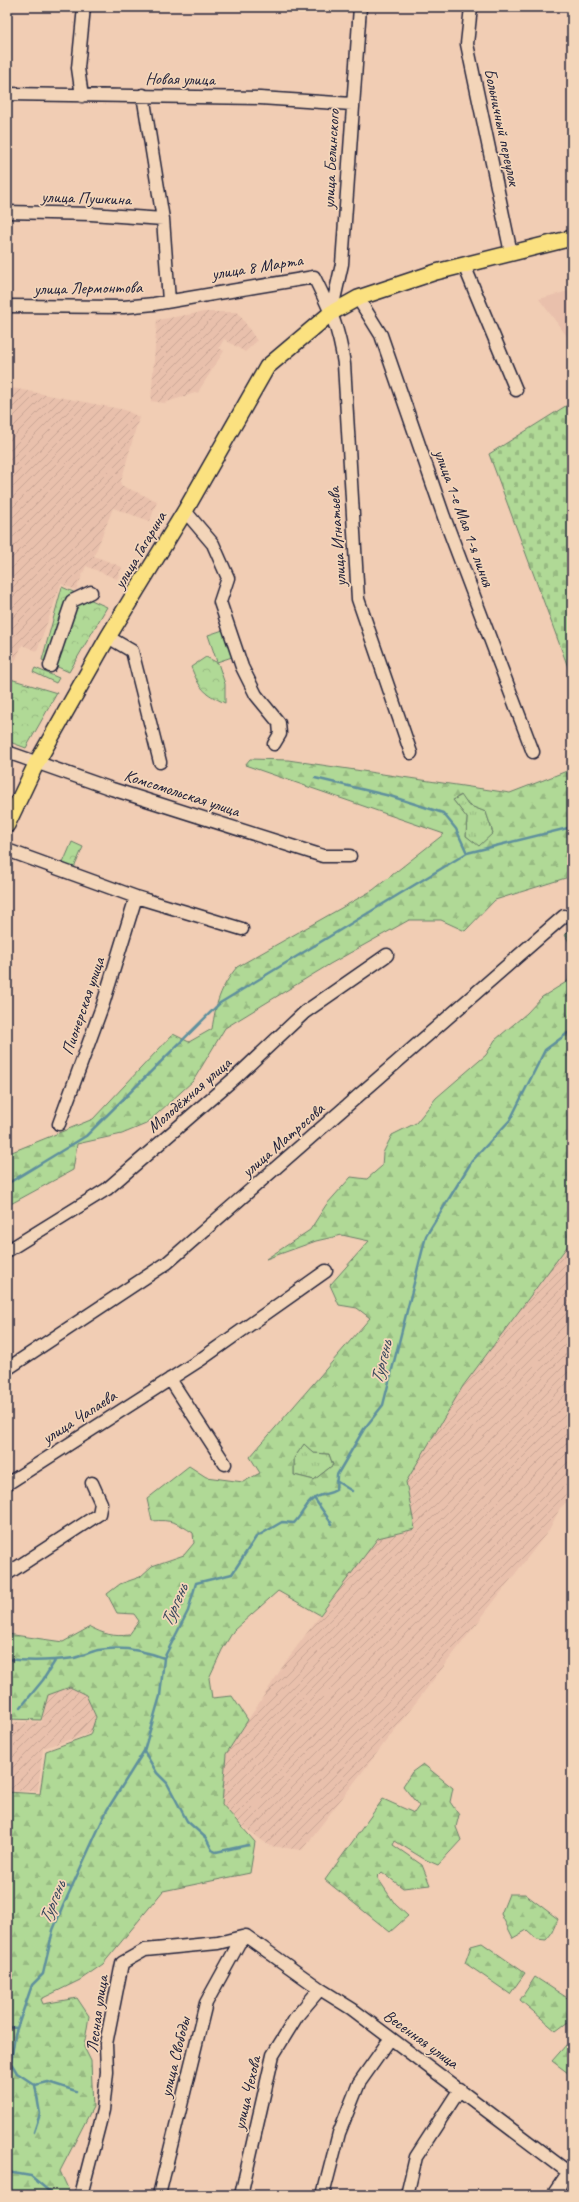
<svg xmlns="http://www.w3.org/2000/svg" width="579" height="2202" viewBox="0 0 579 2202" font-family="Caveat,sans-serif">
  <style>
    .built { fill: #e9c0ac }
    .industrial { fill: url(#industrial-furrows) }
    .grass { fill: url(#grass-tufts); stroke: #697e68 }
    .forest { fill: url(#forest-firs); stroke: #697e68; fill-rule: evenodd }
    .cemetery { fill: url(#cemetery-stones); stroke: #697e68 }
    .park { fill: url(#park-crowns); stroke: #697e68 }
    .pitch { fill: #b0d996; stroke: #697e68 }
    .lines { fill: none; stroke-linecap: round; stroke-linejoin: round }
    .stream { stroke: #5f909d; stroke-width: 2.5 }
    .minor-casing { stroke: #22223b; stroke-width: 15 }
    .major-casing { stroke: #22223b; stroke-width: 18 }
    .minor { stroke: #f3d5b9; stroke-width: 12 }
    .major { stroke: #fbe180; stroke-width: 15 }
    .labels { text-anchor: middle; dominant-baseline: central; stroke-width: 3.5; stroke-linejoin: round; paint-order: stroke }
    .street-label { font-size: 17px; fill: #22223b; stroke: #f3d5b9 }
    .water-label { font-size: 18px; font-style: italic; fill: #36475c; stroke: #f3d5b9 }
  </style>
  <defs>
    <pattern id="industrial-furrows" width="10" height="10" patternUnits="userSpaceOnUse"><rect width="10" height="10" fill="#e9c0ac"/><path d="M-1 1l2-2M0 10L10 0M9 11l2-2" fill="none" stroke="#c8a595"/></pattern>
    <pattern id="grass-tufts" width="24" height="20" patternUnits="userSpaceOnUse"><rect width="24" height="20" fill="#b0d996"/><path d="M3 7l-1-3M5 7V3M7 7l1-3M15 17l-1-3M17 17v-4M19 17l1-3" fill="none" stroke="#97ba82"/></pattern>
    <pattern id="forest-firs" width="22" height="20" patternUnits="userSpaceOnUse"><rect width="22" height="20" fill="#b0d996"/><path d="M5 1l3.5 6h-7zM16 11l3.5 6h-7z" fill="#97ba82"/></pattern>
    <pattern id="cemetery-stones" width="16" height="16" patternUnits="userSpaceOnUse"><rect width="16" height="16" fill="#b0d996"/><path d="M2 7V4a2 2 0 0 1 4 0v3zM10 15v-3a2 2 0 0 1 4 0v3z" fill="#97ba82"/></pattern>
    <pattern id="park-crowns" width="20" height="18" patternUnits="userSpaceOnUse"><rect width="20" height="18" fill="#b0d996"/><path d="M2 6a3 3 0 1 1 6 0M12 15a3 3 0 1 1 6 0" fill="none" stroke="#97ba82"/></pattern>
  </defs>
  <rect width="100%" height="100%" fill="#f1cdb4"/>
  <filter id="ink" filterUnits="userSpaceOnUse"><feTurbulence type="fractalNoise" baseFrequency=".025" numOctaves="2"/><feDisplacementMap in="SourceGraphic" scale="8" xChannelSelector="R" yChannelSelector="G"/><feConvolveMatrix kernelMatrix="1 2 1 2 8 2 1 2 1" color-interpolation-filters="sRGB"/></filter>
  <g filter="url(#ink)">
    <!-- built -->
    <path class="built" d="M572,290V343L539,299Z"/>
    <!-- industrial -->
    <path class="industrial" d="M204,312H238L257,341L245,352L224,339L219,348L224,351L198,392L164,403L151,401L157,320Z
      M7,387L125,410L139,417L120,485L157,501L150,521L113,508L94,556L122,567L117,579L86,566L76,590L61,584L37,651L22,645L10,673L7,672Z
      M572,1240V1497L560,1508L549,1530L302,1850L270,1846L245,1828L222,1804L226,1754L289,1657L378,1538L415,1529L406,1482L463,1386Z
      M70,1685L85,1695L106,1717L87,1734L43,1748L38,1791H7V1711L9,1722H42L46,1694Z"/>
    <!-- grass -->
    <path class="grass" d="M35,668L59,678L56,683L33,672Z
      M462,795L468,805L486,812L493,833L479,847L466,836L467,818L453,800Z
      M304,1444L314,1453L329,1454L333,1465L314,1480L294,1475V1458Z"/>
    <!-- forest -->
    <path class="forest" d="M250,759L288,760L510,793L572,769V876L495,900L465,931L441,920H409L330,964L225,1028L193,1081L146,1124L122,1134L77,1144L73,1170L7,1206V1154L93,1119L173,1034L189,1042L212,1029C216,1003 220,988 237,967L373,890L444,834L245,765ZM461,795L468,805L486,812L493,833L479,846L466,836L467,818L453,800Z
      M572,928V947L565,935Z
      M572,959V1240L463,1386L406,1482L415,1529L378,1538L320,1615L278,1591L234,1630L222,1650L209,1678L212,1698L232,1696L248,1720L226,1754L222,1804L255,1842L250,1873L163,1891L103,1964L80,1980L41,1999L43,2004L77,1998L89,2016L84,2047L91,2061L93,2107L60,2171L70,2193L67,2195H7V1792L40,1794L46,1751L90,1735L96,1717L86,1695L70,1687L48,1695L41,1720L7,1719V1634L63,1642L90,1627C104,1634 113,1637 129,1635L139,1621L134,1614L117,1613L107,1594L120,1584L140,1577L152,1566L184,1555L194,1543L193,1533C178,1523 171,1519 152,1521L147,1499L189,1466L206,1477L243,1482L260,1473L250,1457L370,1318L357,1308L339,1305L330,1285L369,1241L342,1235L316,1241L266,1259L310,1230L326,1205L351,1177L367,1179L382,1166L383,1153L392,1135L416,1123L436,1098L486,1055L495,1040L527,1013L542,997L568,981ZM304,1444L314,1453L329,1454L333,1465L314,1480L294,1475V1458Z
      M423,1764L453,1788L450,1802L459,1815L456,1827L461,1840L438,1865L424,1859L395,1841L393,1845L422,1865L430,1885L403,1888L382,1872L377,1877L395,1904L408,1916L390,1932L325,1880L383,1799L414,1813L419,1806L403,1786L412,1772Z
      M509,1894H525L558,1919L551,1934L546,1940L537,1939L527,1930L513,1938L501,1914Z
      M482,1943L525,1973L510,1994L465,1963L471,1946Z
      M535,1977L572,2001V2019L556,2031L520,2000Z
      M567,2044L572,2046V2076L552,2061Z"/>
    <!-- cemetery -->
    <path class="cemetery" d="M572,402V678L489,454Z"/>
    <!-- park -->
    <path class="park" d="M62,587L107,607L69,672L42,660Z
      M206,657L218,663L225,684V703C203,693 200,689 191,667Z
      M7,678L57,693L26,748L7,741Z
      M72,842L83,847L74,868L63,863Z"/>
    <!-- pitch -->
    <path class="pitch" d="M226,629L235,656L217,662L208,635Z"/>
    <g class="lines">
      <!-- stream -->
      <path class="stream" d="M315,778L390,796L443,813L456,829L467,853
        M7,1184L86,1136L220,1003L467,853L572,827
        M336,1481L352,1491
        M314,1498L332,1524
        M7,1659C30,1662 51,1661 74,1658C82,1656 90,1652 98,1650C120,1646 143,1650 164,1658
        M21,1707L43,1680L55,1661
        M144,1751L157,1773L167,1783L187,1821L206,1838L212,1850L216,1852L248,1845
        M61,1886L71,1887
        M7,2027L17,2028
        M11,2063L17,2073L35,2085L40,2114L34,2132
        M7,2066L11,2063L15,2034L32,1985L43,1974L53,1930L63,1906L107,1810L144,1751L160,1696L164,1658L188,1611L196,1583L232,1574L256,1537L282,1522L294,1523C301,1516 305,1506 312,1500C320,1493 328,1495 336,1490L337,1475L364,1429L383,1405L426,1236L472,1161L510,1120L545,1050L572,1030
        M35,2085L48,2082L76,2091
        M7,2172L31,2176L50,2192"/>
      <defs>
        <path id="minor" d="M471,7L467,44L511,253
          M7,94L260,98L352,104
          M143,95L163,219L169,301
          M82,96L78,68L84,7
          M7,212L91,214L163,219
          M464,265L516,390
          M358,298L381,335L444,517L533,752
          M7,306L124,307L154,304L314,277C330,309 339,328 344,364L358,599L411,753
          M331,313L342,264L360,7
          M185,511L213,544L228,578L220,602L242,667L256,695L279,723L280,734L274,744
          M108,637L132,651L160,762
          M50,666L72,601L91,592
          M7,752L112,789L323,856H350
          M7,850L136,897L242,929
          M59,1124L103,1004L136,897
          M7,1251L107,1189L237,1076L305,1012L387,955
          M7,1369L167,1263L564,916
          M170,1379L225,1464
          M7,1484L200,1360L326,1271
          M7,1574L99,1514L101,1503L92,1483
          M246,1936L320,1989L352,2009L572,2175
          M81,2195L103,2110L107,2072L106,2044L122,1963L145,1950L218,1943L246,1936
          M159,2195L206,2003L239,1943L246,1936
          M241,2195L273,2055L297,2016L320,1989
          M323,2195L339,2133L359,2083L390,2039
          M407,2195L416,2157L460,2089
          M553,2195L568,2173"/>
        <path id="major" d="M7,825L36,764L108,637L185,511L267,367L331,313L358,298L436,272L572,238"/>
      </defs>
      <!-- minor casing -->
      <use href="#minor" class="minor-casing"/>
      <!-- major casing -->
      <use href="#major" class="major-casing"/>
      <!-- minor -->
      <use href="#minor" class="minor"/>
      <!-- major -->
      <use href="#major" class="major"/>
    </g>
  </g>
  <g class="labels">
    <!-- street labels -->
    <g class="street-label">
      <text transform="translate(180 79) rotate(1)">Новая улица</text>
      <text transform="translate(502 127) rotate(78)">Больничный переулок</text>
      <text transform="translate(331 159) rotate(-87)">улица Белинского</text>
      <text transform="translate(86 198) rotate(2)">улица Пушкина</text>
      <text transform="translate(257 267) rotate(-9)">улица 8 Марта</text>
      <text transform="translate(88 288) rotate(-1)">улица Лермонтова</text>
      <text transform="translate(464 518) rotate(70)">улица 1-е Мая 1-я линия</text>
      <text transform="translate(337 537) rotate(-94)">улица Игнатьева</text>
      <text transform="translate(140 550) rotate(-59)">улица Гагарина</text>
      <text transform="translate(182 793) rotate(18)">Комсомольская улица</text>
      <text transform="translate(83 1006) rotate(-71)">Пионерская улица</text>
      <text transform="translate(189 1095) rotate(-41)">Молодёжная улица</text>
      <text transform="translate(283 1140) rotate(-41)">улица Матросова</text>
      <text transform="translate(79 1417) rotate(-33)">улица Чапаева</text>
      <text transform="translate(97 2014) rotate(-82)">Лесная улица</text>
      <text transform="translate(421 2039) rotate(36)">Весенняя улица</text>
      <text transform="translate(175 2057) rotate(-76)">улица Свободы</text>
      <text transform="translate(247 2093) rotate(-77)">улица Чехова</text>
    </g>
    <!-- water labels -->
    <g class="water-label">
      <text transform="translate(381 1362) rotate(-76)">Тургень</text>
      <text transform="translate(174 1605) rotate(-66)">Тургень</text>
      <text transform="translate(52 1902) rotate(-67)">Тургень</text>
    </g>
  </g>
  <!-- margin -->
  <rect width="579" height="2202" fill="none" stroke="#f3d5b9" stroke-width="24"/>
  <rect x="12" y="12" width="555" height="2178" fill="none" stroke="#22223b" stroke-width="1.5" filter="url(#ink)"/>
</svg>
